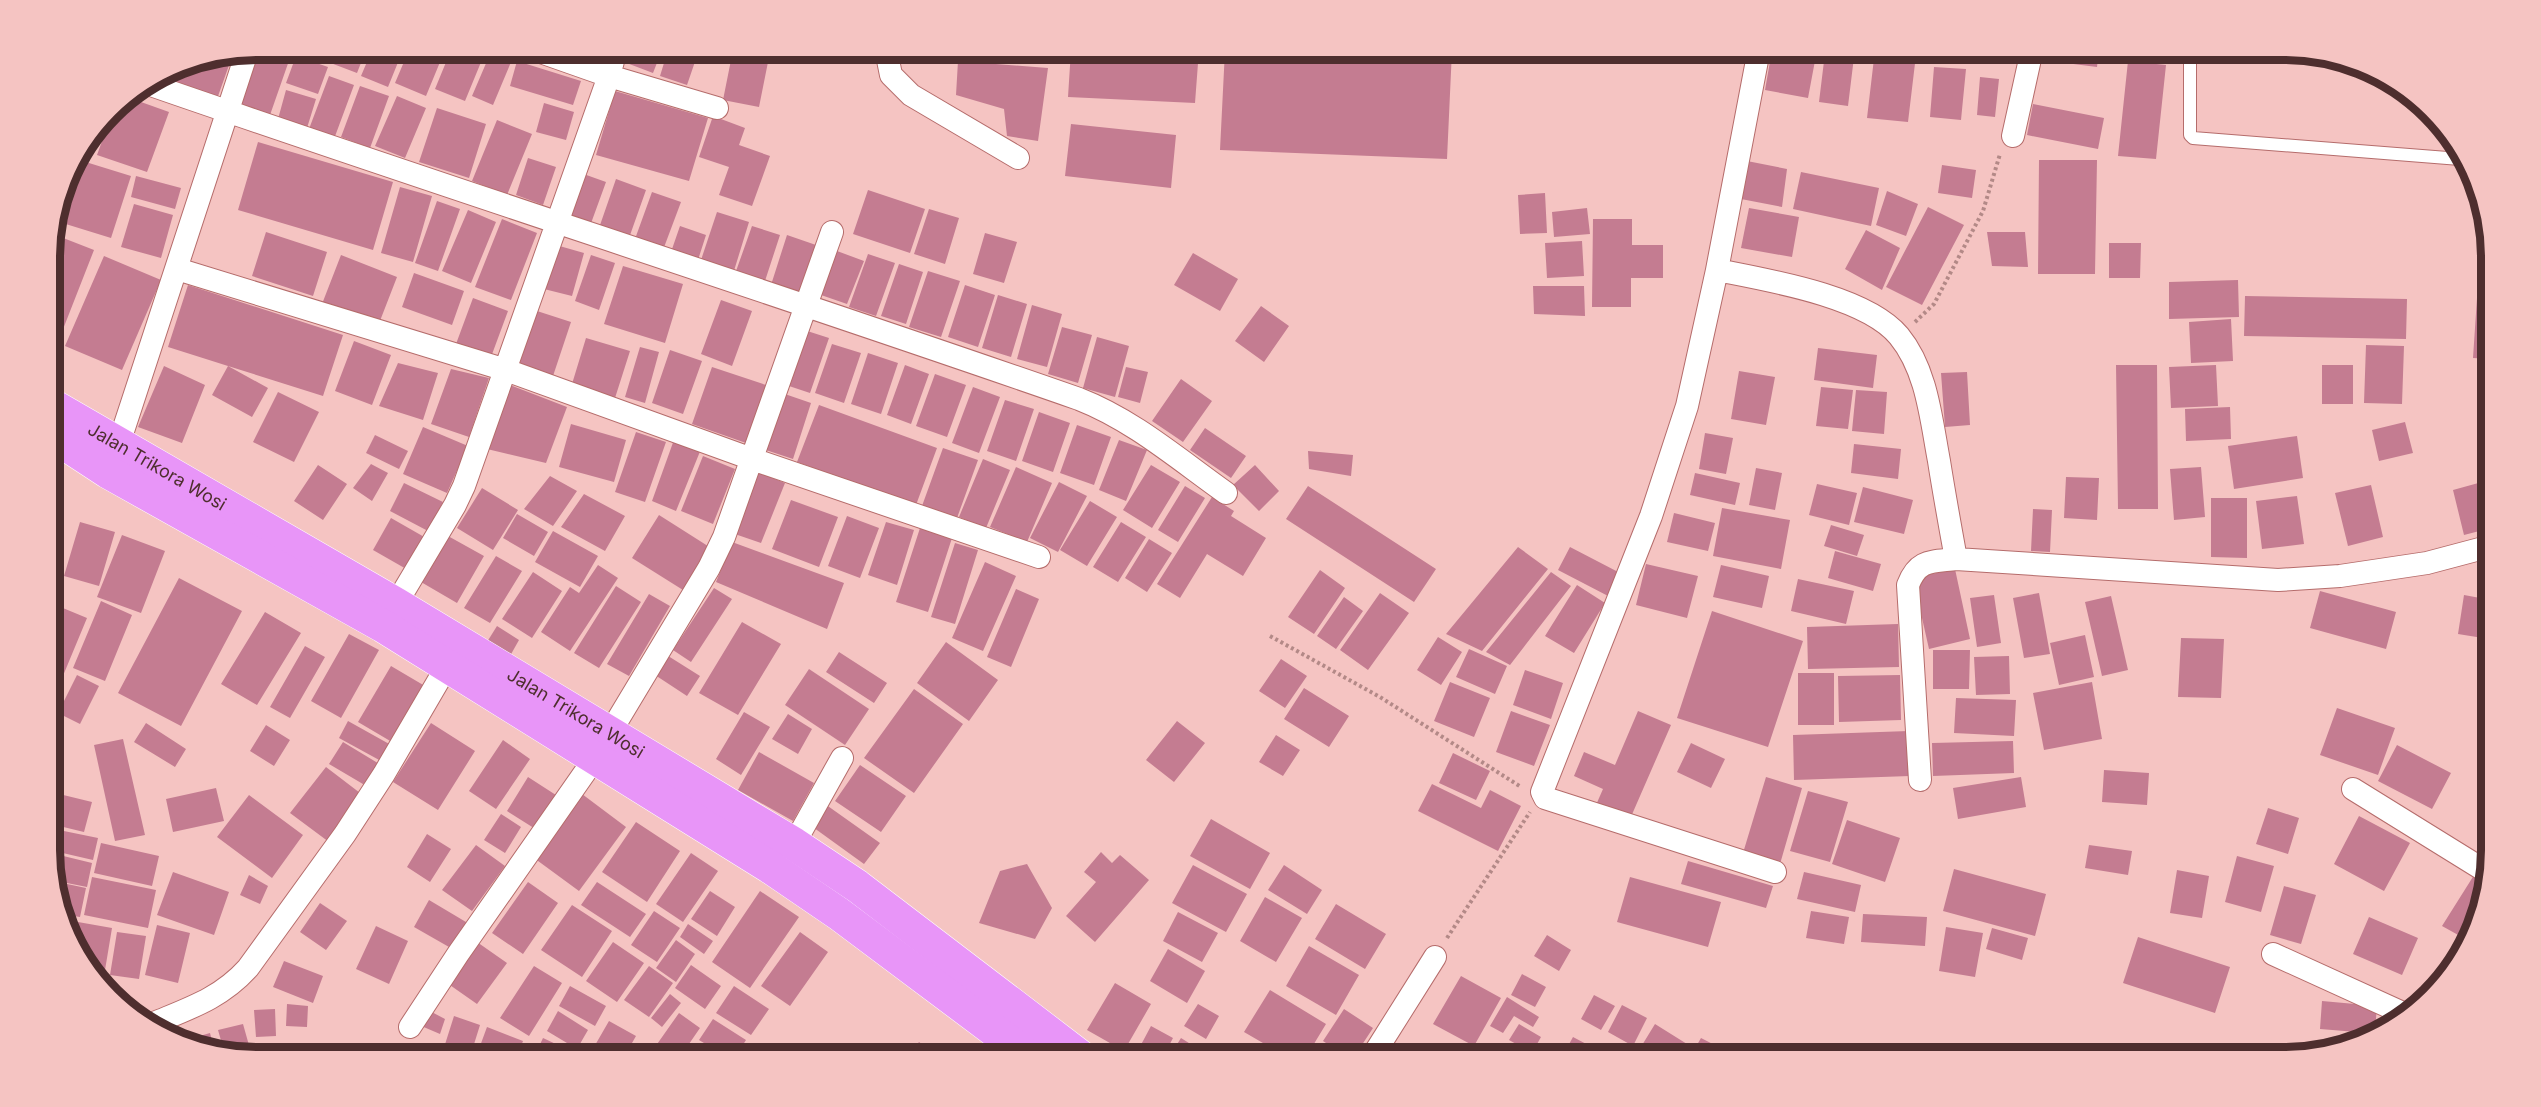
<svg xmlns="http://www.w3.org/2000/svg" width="2541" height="1107" viewBox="0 0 2541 1107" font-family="Inter,sans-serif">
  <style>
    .building { fill: #c47c91 }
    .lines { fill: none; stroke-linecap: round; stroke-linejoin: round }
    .lane-casing { stroke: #b56c6b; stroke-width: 14 }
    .street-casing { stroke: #b56c6b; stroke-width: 24 }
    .highway-casing { stroke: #fff; stroke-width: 34 }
    .path { stroke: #b38987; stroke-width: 4; stroke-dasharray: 3 3; stroke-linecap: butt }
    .lane { stroke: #fff; stroke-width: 12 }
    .street { stroke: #fff; stroke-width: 22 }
    .highway { stroke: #e895f8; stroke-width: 33 }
    .labels { text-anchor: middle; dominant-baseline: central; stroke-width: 5; stroke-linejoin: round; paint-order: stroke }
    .street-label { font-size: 18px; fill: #4e2e2e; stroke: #f5c4c2 }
    .rim { fill: none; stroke: #4e2e2e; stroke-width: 8 }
  </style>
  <rect width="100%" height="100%" fill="#f5c4c2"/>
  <!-- building -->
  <path class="building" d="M258,50L292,52L270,115L239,105Z
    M333,50H366L357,73L328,62Z
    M372,50H403L388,87L361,76Z
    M409,50H445L426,96L395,83Z
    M451,50H486L465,101L435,89Z
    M629,50H662L653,73L624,62Z
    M668,50H699L687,85L660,76Z
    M733,50L770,52L759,107L723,100Z
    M905,50H940V61L904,59Z
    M1071,50H1199L1195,103L1068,97Z
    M1225,50H1452L1447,159L1220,150Z
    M1772,50H1817L1808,98L1765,90Z
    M1875,50H1964L1963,61L1916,55L1908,122L1867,118Z
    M2044,50H2099L2097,67L2042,60Z
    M1825,53L1854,57L1848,106L1819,102Z
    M233,54L217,99L157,78L178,65Z
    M490,54L511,62L493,105L472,96Z
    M296,56L328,67L318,94L286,83Z
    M517,61L581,81L573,105L510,86Z
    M958,61L1048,68L1038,141L1007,136L1004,109L956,95Z
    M2128,61L2166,65L2156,159L2118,156Z
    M1934,67L1966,69L1961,120L1930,117Z
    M329,76L354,85L334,139L309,129Z
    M1980,77L1999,79L1995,117L1977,115Z
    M360,86L389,96L370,148L341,137Z
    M286,90L316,99L307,128L278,119Z
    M615,91L708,118L689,181L596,155Z
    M397,96L426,108L405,158L375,146Z
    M127,97L169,112L147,172L97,155L113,111Z
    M544,103L574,112L566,140L536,132Z
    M2033,104L2104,118L2098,149L2027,135Z
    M437,108L486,124L469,178L419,162Z
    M713,116L745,128L739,145L770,156L752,206L719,195L729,167L699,157Z
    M497,120L532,134L507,195L472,181Z
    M1071,124L1176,135L1171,188L1065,176Z
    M101,127L93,151L84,148Z
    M258,142L393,182L373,250L238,210Z
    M528,158L556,167L543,205L516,195Z
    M76,159L131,176L111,238L56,221L71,165Z
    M2039,160H2097L2095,274H2038Z
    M1747,161L1787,169L1782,207L1741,199Z
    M1942,165L1976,170L1972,198L1938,193Z
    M578,172L606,182L590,226L562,216Z
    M1801,172L1879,188L1871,226L1793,209Z
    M136,176L181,188L175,209L131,197Z
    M616,179L646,190L629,238L599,228Z
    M400,187L432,196L413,262L381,253Z
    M868,190L925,209L910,253L853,234Z
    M1887,191L1918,204L1906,236L1876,225Z
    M652,192L681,202L663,250L635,239Z
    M1545,193L1547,233L1520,234L1518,195Z
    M437,201L460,209L438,271L415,263Z
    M134,204L173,215L161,258L121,247Z
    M1928,207L1964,225L1922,305L1886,287Z
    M1587,208L1590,234L1554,237L1552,212Z
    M1749,208L1799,217L1792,257L1741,248Z
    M929,209L959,218L945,264L914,254Z
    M468,210L496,222L471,283L442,271Z
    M717,212L749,222L733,274L700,263Z
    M502,219L537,233L511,300L475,287Z
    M1593,219H1632V245H1663V278H1631V307H1592Z
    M680,226L706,235L698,260L671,252Z
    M752,226L780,235L764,284L735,274Z
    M1866,230L1900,248L1882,290L1845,269Z
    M266,232L327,252L313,296L252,276Z
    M1987,232H2025L2028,267L1992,266Z
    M985,233L1017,242L1004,283L973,274Z
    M53,234L94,250L58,342L50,339V243Z
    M787,235L816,245L800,295L771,285Z
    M1582,241L1584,276L1547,278L1545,243Z
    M2109,243H2141L2140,278H2109Z
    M556,245L584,253L572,296L544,289Z
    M837,251L864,261L847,304L821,295Z
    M1193,253L1238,279L1220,311L1174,285Z
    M868,254L895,263L876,316L849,307Z
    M341,255L397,277L378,326L322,304Z
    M591,255L615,263L599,310L575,301Z
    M104,256L161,280L122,370L65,346Z
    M899,264L923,272L906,324L881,316Z
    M623,266L683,284L665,343L604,324Z
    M928,271L960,281L941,337L909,327Z
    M414,273L464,291L452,325L402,307Z
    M2238,280L2239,317L2169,319V282Z
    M188,285L343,335L323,396L228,366L268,388L252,417L212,395L228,366L168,347Z
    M965,285L995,295L978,347L948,337Z
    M1533,286H1584L1585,316L1534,314Z
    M998,295L1027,304L1011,357L982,348Z
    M2245,296L2407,299L2406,339L2244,336Z
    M473,298L508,311L491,357L456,344Z
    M2477,298L2490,299V359L2473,358Z
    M721,300L752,311L732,366L701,354Z
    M1032,305L1062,314L1047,367L1017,359Z
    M1261,306L1289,326L1264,362L1235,341Z
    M537,311L571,322L553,376L519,365Z
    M2231,319L2233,361L2191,363L2189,322Z
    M1062,327L1092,335L1078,383L1048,374Z
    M801,329L829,338L810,393L783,384Z
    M1097,337L1129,346L1115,397L1083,388Z
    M586,338L630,351L615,398L572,384Z
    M354,341L391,355L372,405L335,391Z
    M832,344L861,353L844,403L815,393Z
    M2366,345L2404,346L2402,404L2364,403Z
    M640,347L659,352L645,403L625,397Z
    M1818,348L1877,355L1873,388L1814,380Z
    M670,350L702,361L683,414L652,403Z
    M868,353L898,363L881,414L851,404Z
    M398,363L438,373L423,420L379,406Z
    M905,365L929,374L911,424L887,415Z
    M2116,365H2157L2158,509H2118Z
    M2216,365L2218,406L2171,408L2169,367Z
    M2322,365H2353V404H2322Z
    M164,366L205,385L182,443L138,427Z
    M712,367L766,385L746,443L692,424Z
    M1126,367L1148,372L1140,403L1118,397Z
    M451,369L489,378L469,437L431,424Z
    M1739,371L1775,377L1766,425L1731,419Z
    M1967,372L1970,425L1945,427L1941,373Z
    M935,374L966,385L947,437L916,426Z
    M1181,379L1212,401L1183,442L1152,421Z
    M510,385L567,407L546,463L487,449Z
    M973,387L1000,397L979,453L952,443Z
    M1821,387L1853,390L1848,429L1816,426Z
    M1856,390L1887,392L1884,434L1852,431Z
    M278,392L319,412L294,462L253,442Z
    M779,392L811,403L793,459L760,448Z
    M1005,400L1034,409L1016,461L987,451Z
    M819,405L937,448L916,505L797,462Z
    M2230,407L2231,439L2186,441L2185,409Z
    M1039,412L1070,423L1053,472L1022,461Z
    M2405,422L2413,453L2379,461L2372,430Z
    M571,424L626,440L614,482L559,467Z
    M1077,425L1111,437L1094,485L1060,473Z
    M423,427L468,446L447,493L403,474Z
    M1205,428L1246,456L1231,478L1190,450Z
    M636,432L666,442L645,502L615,492Z
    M1705,433L1733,438L1726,474L1699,469Z
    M375,435L408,451L399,469L366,453Z
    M2297,436L2303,478L2234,489L2228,446Z
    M675,437L701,449L676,511L652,501Z
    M1119,440L1147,450L1126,501L1099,490Z
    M1854,444L1901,449L1898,479L1851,473Z
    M943,448L978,460L957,518L922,506Z
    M1308,451L1353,455L1351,476L1309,469Z
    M703,456L735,469L713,524L681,511Z
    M983,459L1010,470L986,528L959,517Z
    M371,464L388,473L372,501L353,488Z
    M318,465L347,484L323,520L294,501Z
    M1151,465L1180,482L1152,528L1123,510Z
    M1255,465L1279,491L1259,511L1233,485Z
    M1016,467L1052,483L1027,542L990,527Z
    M2201,467L2205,517L2174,520L2170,469Z
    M1756,468L1782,473L1775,510L1749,505Z
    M753,470L785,483L761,543L729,532Z
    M1695,473L1740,483L1735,505L1690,495Z
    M550,476L577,491L553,526L524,509Z
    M2066,477L2099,478L2097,520L2064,518Z
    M1059,482L1087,496L1058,552L1030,538Z
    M2482,482L2491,516V528L2464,535L2453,490Z
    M404,483L443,502L428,531L390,511Z
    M1817,484L1857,493L1849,525L1809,515Z
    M2371,485L2383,537L2348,546L2335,493Z
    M1185,486L1205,498L1178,542L1158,530Z
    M1308,486L1436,569L1414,602L1286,519Z
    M1863,487L1913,500L1904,534L1854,522Z
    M482,488L518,510L493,550L457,528Z
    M584,494L625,516L605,551L561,527Z
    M2297,496L2304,544L2262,549L2256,501Z
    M1212,497L1234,511L1231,516L1266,538L1243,576L1207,554L1180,598L1157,584Z
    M2211,498H2247V558L2211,557Z
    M791,500L838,517L819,567L772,549Z
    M1090,501L1117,517L1087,566L1060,550Z
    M1722,508L1790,520L1781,569L1713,556Z
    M2033,509L2052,510L2050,552L2031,551Z
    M1674,513L1715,523L1708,551L1667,542Z
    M517,514L548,532L534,556L503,538Z
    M659,515L711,548L683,590L632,558Z
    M847,516L879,528L860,578L828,566Z
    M391,518L426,538L408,570L373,550Z
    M80,522L115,532L99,586L64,576Z
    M886,522L914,530L897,585L868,575Z
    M1121,522L1146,537L1118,582L1093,567Z
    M1831,525L1864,535L1857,556L1824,546Z
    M920,528L952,538L928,612L896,602Z
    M553,531L598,556L580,587L535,562Z
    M122,535L165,551L141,613L97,597Z
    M448,536L484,556L457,603L421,582Z
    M1149,539L1172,553L1147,592L1125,578Z
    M732,542L844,583L827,629L716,582Z
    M955,543L978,550L955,624L931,617Z
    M1518,547L1548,569L1482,651L1446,634Z
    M1570,547L1622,574L1610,597L1558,570Z
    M1835,551L1881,564L1873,591L1828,578Z
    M496,556L522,571L490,623L464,608Z
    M985,562L1016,576L983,651L952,638Z
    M1646,564L1698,576L1687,618L1636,605Z
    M598,565L618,578L570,651L541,632L570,587L579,593Z
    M1721,565L1769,576L1762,608L1713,597Z
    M1955,569L1970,639L1929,649L1913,578Z
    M1320,570L1345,588L1314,634L1288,617Z
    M533,572L562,591L532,638L502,619Z
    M1551,572L1571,586L1510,665L1486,652Z
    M179,578L242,611L181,726L118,693Z
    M1798,579L1854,591L1846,624L1791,611Z
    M1577,585L1605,603L1574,653L1545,636Z
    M616,586L641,602L599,668L574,653Z
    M714,588L732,599L691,662L673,650Z
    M1016,589L1039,599L1011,667L987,657Z
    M2320,591L2396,612L2386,649L2310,628Z
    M1380,593L1409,613L1368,670L1340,650Z
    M2039,593L2050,654L2024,658L2013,598Z
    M649,594L670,606L629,676L607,664Z
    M1994,595L2001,643L1977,647L1970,598Z
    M2464,595L2491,600L2489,639L2458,634Z
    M2111,596L2128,670L2102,676L2085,602Z
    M1344,597L1363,611L1336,649L1317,636Z
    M101,601L132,615L105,681L73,668Z
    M58,606L87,618L60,683L51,680V623Z
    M1712,611L1803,641L1768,747L1677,718Z
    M265,612L301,633L257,705L221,684Z
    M742,622L781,644L738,715L699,693Z
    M1898,624L1899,667L1808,669L1807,627Z
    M497,626L519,640L510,656L487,642Z
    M349,634L379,650L341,718L311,701Z
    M2085,635L2094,677L2059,685L2050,643Z
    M1438,637L1462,652L1441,685L1417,670Z
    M2181,638L2224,639L2221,698L2178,697Z
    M946,642L998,680L969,721L917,683Z
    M305,646L325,657L290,718L270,707Z
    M1469,649L1507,666L1495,694L1456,677Z
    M1933,650H1970L1969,689H1933Z
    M839,652L887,683L874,703L826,672Z
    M665,654L700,676L687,696L652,673Z
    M2009,656L2010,694L1976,695L1974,657Z
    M1281,659L1307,676L1285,708L1259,691Z
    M391,666L430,689L397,745L358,722Z
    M809,669L869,709L845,745L785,705Z
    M1525,670L1563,683L1551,719L1513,705Z
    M1798,673H1834V725H1798Z
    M77,675L99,686L80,724L58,713Z
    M1900,675L1901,720L1839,722L1838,676Z
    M1450,682L1490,698L1474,737L1434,721Z
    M2092,682L2102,739L2044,750L2033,693Z
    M1304,688L1349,716L1329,747L1284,719Z
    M914,689L963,724L914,793L864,758Z
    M1956,698L2016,700L2014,736L1954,733Z
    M2337,708L2395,728L2378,775L2320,755Z
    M1511,711L1550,725L1534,766L1496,752Z
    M1638,711L1671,725L1630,819L1596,805L1603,789L1574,776L1584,752L1615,765Z
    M744,712L770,727L741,775L716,759Z
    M788,714L812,729L798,754L772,739Z
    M348,721L391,745L381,761L339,738Z
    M1177,721L1205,743L1174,782L1146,760Z
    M146,723L186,749L175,767L134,742Z
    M431,723L475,751L438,810L393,782Z
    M266,725L290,740L274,766L250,751Z
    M1909,731L1910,776L1794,780L1793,735Z
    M1276,735L1300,750L1283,776L1259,762Z
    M123,739L145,835L115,841L94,745Z
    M503,740L530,759L496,809L469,791Z
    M2013,741L2014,773L1933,776L1932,743Z
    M343,742L381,765L368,787L329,764Z
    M1691,743L1725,759L1711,788L1677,772Z
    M2397,745L2451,773L2432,809L2378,781Z
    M759,752L814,783L793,821L738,790Z
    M1453,753L1490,771L1476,800L1439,783Z
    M860,765L906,796L881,832L835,801Z
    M326,767L364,796L329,842L290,813Z
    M2104,770L2149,773L2147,805L2102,802Z
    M528,777L559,797L537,830L507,811Z
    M1766,777L1802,788L1780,864L1743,853Z
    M2021,777L2026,807L1958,819L1953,788Z
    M1432,784L1481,808L1490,790L1521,806L1498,851L1418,811Z
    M216,788L224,821L173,832L166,799Z
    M1808,791L1848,802L1830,862L1790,851Z
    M51,792L92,802L84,832L51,824Z
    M582,794L626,827L579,891L534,858Z
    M249,795L303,835L272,878L217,837Z
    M825,804L880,843L864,864L810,825Z
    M2268,808L2299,818L2288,854L2256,844Z
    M501,814L521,827L505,853L484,840Z
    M2359,816L2410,843L2384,891L2334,864Z
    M1211,819L1270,853L1250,889L1190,856Z
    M1847,820L1900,838L1885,882L1832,864Z
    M636,822L680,851L647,902L602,872Z
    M59,830L98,838L93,860L54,851Z
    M427,834L451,849L430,882L407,867Z
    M101,843L159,856L152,886L94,873Z
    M476,845L505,866L472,911L442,890Z
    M2089,845L2132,851L2128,875L2085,868Z
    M1101,852L1112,863L1120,855L1149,880L1095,942L1066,916L1096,882L1084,872Z
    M51,853L92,863L87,887L52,880Z
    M691,853L718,871L683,922L656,904Z
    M2237,856L2274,866L2261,912L2225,902Z
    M1688,861L1773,886L1766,908L1681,884Z
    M1027,864L1052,908L1035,939L979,923L1000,871Z
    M1193,865L1247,894L1226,932L1172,903Z
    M1284,865L1322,890L1307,914L1268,890Z
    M1954,869L2046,894L2035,936L1943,911Z
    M2177,870L2209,876L2202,918L2170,913Z
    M173,872L229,892L214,935L157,915Z
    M1804,872L1861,885L1855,912L1797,899Z
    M2476,872L2486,878L2476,929L2469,941L2442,926Z
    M249,875L268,886L260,904L240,895Z
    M92,877L156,890L148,928L84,915Z
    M1630,877L1721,902L1708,947L1617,922Z
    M53,881L86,888L80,917L67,915Z
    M528,882L558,903L523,954L492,933Z
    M597,882L646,914L630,937L581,905Z
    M2284,886L2316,895L2301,944L2270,935Z
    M710,891L735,907L717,936L691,919Z
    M760,891L799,917L750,988L712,962Z
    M1265,897L1302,918L1276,962L1240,941Z
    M429,900L471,925L456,951L414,927Z
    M320,903L347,921L326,950L300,932Z
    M1336,904L1386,934L1365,969L1315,939Z
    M572,905L612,931L582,977L541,950Z
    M654,911L680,928L657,962L631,945Z
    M1811,911L1849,917L1844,944L1806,938Z
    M1178,912L1218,933L1202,962L1163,941Z
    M1863,914L1927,917L1925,946L1861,942Z
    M2369,917L2418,938L2402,975L2353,954Z
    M78,922L112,928L104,976L92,974L76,936Z
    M688,924L713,941L704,954L680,937Z
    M157,925L190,933L178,983L145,975Z
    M376,926L408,941L389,984L356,969Z
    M1946,927L1983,933L1975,977L1939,971Z
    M1992,928L2028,938L2022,960L1986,949Z
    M117,932L146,936L139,979L110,975Z
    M800,932L828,952L790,1006L761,986Z
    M1547,935L1571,950L1559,971L1534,956Z
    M2138,937L2230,967L2215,1013L2123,983Z
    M676,940L695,954L676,982L656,968Z
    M477,942L507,963L477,1004L447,983Z
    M613,942L644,963L617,1002L586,981Z
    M1309,946L1359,975L1336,1015L1286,986Z
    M1168,949L1205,971L1187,1003L1150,981Z
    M284,961L323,976L313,1003L273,987Z
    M691,965L721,986L705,1009L675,988Z
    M534,966L562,983L529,1036L500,1018Z
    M649,966L673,983L649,1017L624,1000Z
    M1522,974L1546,987L1535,1007L1511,995Z
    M1461,976L1501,998L1474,1046L1433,1024Z
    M1115,983L1151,1004L1124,1051L1087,1030Z
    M570,986L606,1006L595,1026L559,1006Z
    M734,986L769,1009L751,1035L716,1013Z
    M1270,990L1326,1024L1306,1057H1287L1244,1032Z
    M670,994L681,1003L662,1027L651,1018Z
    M1594,995L1615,1006L1601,1030L1581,1019Z
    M1507,997L1539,1017L1533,1027L1514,1016L1503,1033L1490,1026Z
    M2322,1001L2377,1006L2375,1031L2369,1033L2320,1029Z
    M287,1004L308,1006L307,1027L286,1026Z
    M1198,1004L1219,1016L1206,1039L1184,1026Z
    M1622,1005L1647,1018L1633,1046L1608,1032Z
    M275,1009L276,1036L256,1037L254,1010Z
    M426,1009L445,1019L440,1034L419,1025Z
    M1344,1009L1373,1028L1354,1057H1347L1323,1041Z
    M558,1011L588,1030L577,1049L547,1031Z
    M679,1013L700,1028L680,1057H648Z
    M454,1016L480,1025L470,1057H441Z
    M713,1019L746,1040L735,1057H727L699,1040Z
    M609,1021L636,1036L624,1057H613L594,1047Z
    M243,1024L252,1056L224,1051L218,1030Z
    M1519,1024L1541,1037L1532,1053L1509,1040Z
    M1655,1024L1687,1044L1678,1057H1639L1636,1055Z
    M1151,1026L1173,1038L1163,1057H1138L1135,1056Z
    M487,1027L523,1041L517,1057H476Z
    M210,1033L214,1049L187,1043L186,1040Z
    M1573,1037L1611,1057H1562Z
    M543,1038L573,1052L570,1057H534Z
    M1181,1038L1211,1057H1169Z
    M1701,1038L1738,1057H1690Z
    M919,1042L940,1057H907Z
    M1233,1043L1257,1057H1225Z
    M1404,1043L1433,1057H1397Z
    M696,1048L709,1057H689Z"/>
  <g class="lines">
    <defs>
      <path id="lane" d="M2190,50V135L2193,138L2460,159"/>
      <path id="street" d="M535,50L609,76L717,108
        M886,50L891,75L911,95L1018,158
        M1759,50L1717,270C1767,280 1866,296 1899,336C1927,370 1931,419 1939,461C1944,493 1950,526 1956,559L2278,580L2340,576L2427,563L2491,546
        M148,84C457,191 769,291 1079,399C1133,420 1178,459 1226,493
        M2013,136L2032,50
        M177,269L506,370L752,459L1039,557
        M1717,270L1687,406L1651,516L1542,792L1545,798L1775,872
        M119,443L247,52
        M396,604L455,505L464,486L609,76L616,50
        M611,731L709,568L724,537L832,232
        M1920,780L1908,585C1918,559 1931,562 1956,559
        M2353,789L2487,872
        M794,844L842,758
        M2273,954L2407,1015
        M154,1023C190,1008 221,998 248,968L345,834L384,774L447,666
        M410,1027L458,954L595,758
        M1372,1057L1435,957"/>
      <g id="highway">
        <path id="s1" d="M50,404L396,604L794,844L857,886L1081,1057"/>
        <path d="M50,434L108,472L383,626L770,867L839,914L1030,1057"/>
      </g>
    </defs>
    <!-- lane casing -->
    <use href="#lane" class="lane-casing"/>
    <!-- street casing -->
    <use href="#street" class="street-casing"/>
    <!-- highway casing -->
    <use href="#highway" class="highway-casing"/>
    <!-- path -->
    <path class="path" d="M1915,322L1934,304L1983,211L2000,154
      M1270,636L1380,697L1521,787
      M1447,938L1530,812"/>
    <!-- lane -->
    <use href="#lane" class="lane"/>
    <!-- street -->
    <use href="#street" class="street"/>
    <!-- highway -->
    <use href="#highway" class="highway"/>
  </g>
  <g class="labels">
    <!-- street labels -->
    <g class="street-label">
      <text stroke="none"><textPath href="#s1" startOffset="124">Jalan Trikora Wosi</textPath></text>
      <text stroke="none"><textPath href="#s1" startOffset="610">Jalan Trikora Wosi</textPath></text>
    </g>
  </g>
  <!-- crop -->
  <path d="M0 0H2541V1107H0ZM257 60H2284A197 197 0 0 1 2481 257V850A197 197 0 0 1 2284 1047H257A197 197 0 0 1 60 850V257A197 197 0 0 1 257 60Z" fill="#f5c4c2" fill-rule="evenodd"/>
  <path class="rim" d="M257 60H2284A197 197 0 0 1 2481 257V850A197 197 0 0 1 2284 1047H257A197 197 0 0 1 60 850V257A197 197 0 0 1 257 60Z"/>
</svg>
